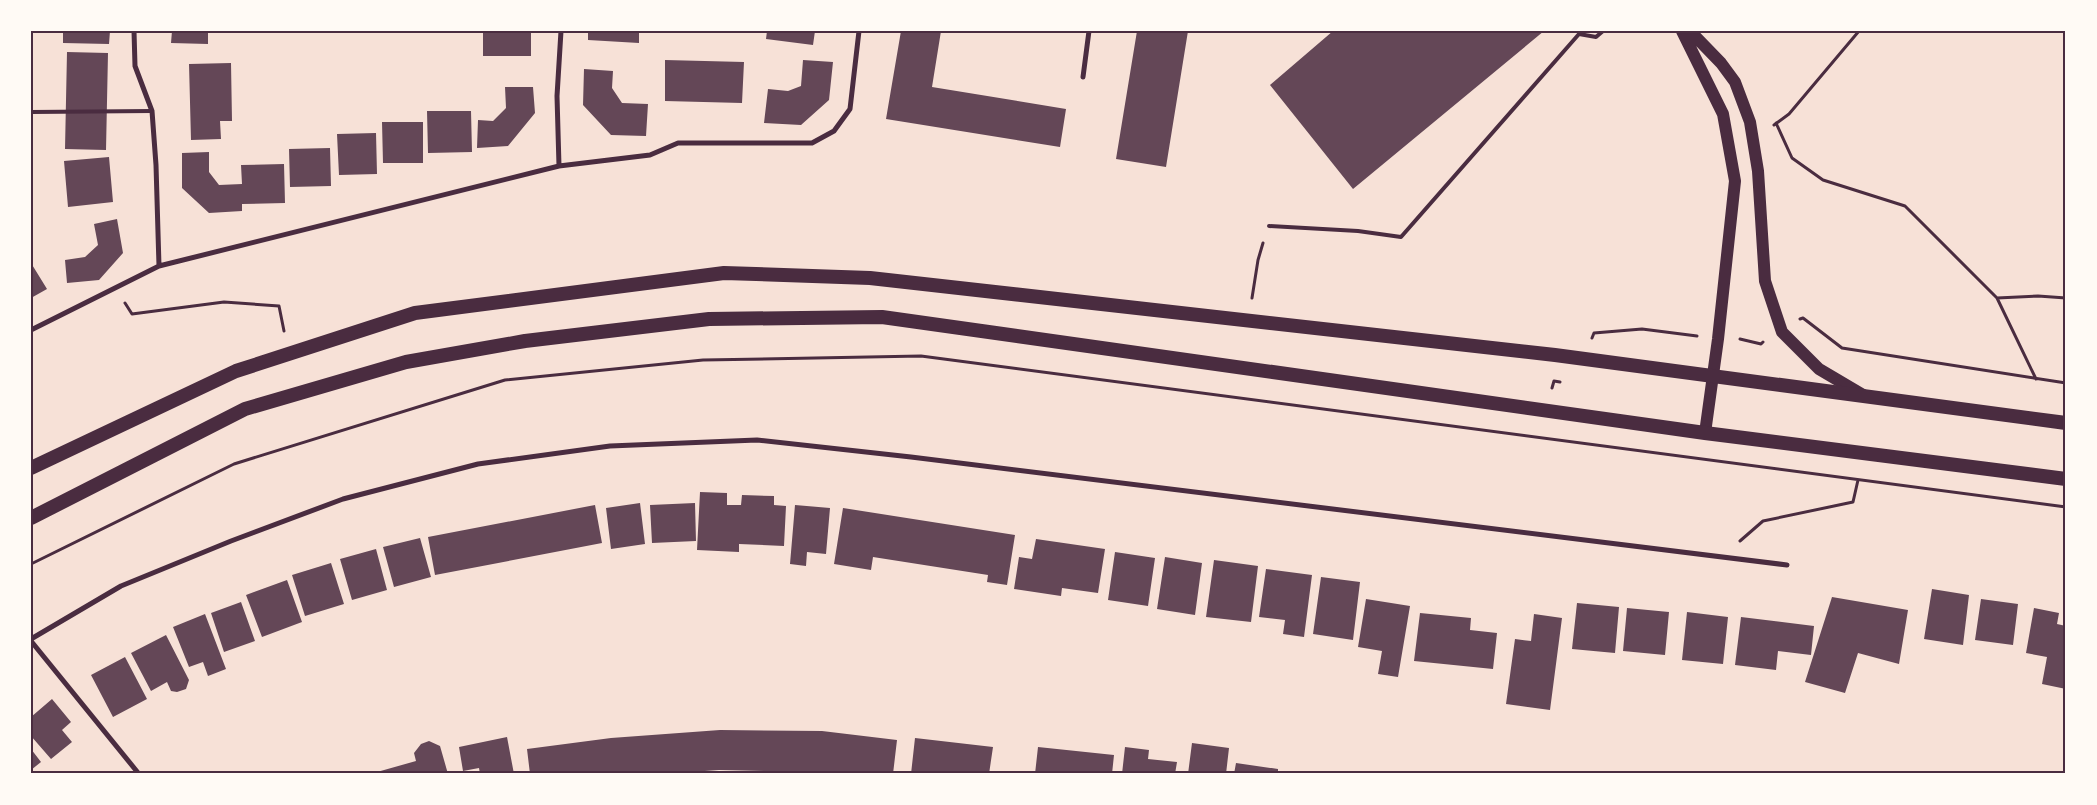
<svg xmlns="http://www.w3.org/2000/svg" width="2097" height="805" viewBox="0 0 2097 805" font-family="'Alegreya Sans',sans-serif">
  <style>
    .building { fill: #644757 }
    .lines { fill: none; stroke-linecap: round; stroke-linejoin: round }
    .path { stroke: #4a2c40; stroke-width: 3 }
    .service { stroke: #4a2c40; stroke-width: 4 }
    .minor { stroke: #4a2c40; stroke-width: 5 }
    .primary { stroke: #4a2c40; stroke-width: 12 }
    .trunk { stroke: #4a2c40; stroke-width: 14 }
    .neatline { fill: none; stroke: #4a2c40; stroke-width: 2 }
  </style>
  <rect width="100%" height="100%" fill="#f7e1d7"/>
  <!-- building -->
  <path class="building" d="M63,31H110L109,44L63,43Z
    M172,31H208V44L171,43Z
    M483,31H531V56H483Z
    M588,31H639V43L588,40Z
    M767,31H815L813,45L766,39Z
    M901,31H941L932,87L1066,109L1060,147L886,119Z
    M1137,31H1188L1166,167L1116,159Z
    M1333,31H1544L1353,189L1270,85Z
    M67,52L108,53L106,150L65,149Z
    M665,60L744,62L742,103L665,101Z
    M803,60L833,62L829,100L801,125L764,123L768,89L788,91L801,86Z
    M231,63L232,121H220L221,139L191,140L189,64Z
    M584,69L613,71L612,88L622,103L648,104L646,136L611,135L583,105Z
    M505,87H533L535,113L508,146L477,148L478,120L493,121L506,108Z
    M427,111H471L472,152L428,153Z
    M382,122H423V163H383Z
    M376,133L377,174L339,175L337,134Z
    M330,148L331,186L290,187L289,149Z
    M209,152V172L219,185L242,184L241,165L284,164L285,203L242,204V211L209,213L182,188V153Z
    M109,157L113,202L68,207L64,161Z
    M117,219L123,253L99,280L67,283L65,260L85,257L98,245L94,224Z
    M31,263L47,289L31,298Z
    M700,492L727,493V505H741L742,495L774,496V505L786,506L784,546L739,544V552L697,550Z
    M640,503L645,544L611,549L606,508Z
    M695,503L696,541L652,543L650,505Z
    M595,505L602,543L435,575L428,537Z
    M795,505L830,508L826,554L807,552L806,566L790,564Z
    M843,508L1015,535L1007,585L987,582L988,575L873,557L871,570L834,564Z
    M420,538L431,577L394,587L383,547Z
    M1036,539L1105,549L1098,593L1062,588L1061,596L1014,589L1019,557L1032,559Z
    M376,549L387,590L352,600L340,559Z
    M1115,552L1155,558L1148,606L1108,600Z
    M1165,557L1202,563L1195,615L1157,609Z
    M1214,560L1258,566L1251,622L1206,617Z
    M331,563L344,604L305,616L292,575Z
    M1266,569L1312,575L1304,637L1283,634L1285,620L1259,617Z
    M1321,577L1360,582L1353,640L1313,634Z
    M287,580L302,622L262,637L246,595Z
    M1932,589L1969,595L1963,645L1924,639Z
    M1832,597L1908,610L1899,664L1858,653L1845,693L1805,682Z
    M1366,599L1410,606L1398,677L1378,674L1382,651L1358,647Z
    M1981,599L2018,604L2013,645L1975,640Z
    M241,602L255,641L224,652L211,613Z
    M1577,603L1619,607L1615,653L1572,649Z
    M1627,608L1669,612L1665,655L1623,651Z
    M2034,608L2059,613L2057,624L2066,626V689L2042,684L2047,657L2026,653Z
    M1687,612L1728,617L1723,664L1682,660Z
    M1420,613L1471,618L1470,630L1497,633L1493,669L1414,661Z
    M205,614L226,669L208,676L203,662L189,667L173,627Z
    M1534,614L1562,618L1550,710L1506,704L1515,639L1531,641Z
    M1741,617L1814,626L1811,655L1778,651L1776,670L1735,665Z
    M166,635L189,680L186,689L177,692L171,691L167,682L151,691L131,653Z
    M125,657L147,699L113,717L91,675Z
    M52,699L71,722L62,730L72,742L51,759L31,736V717Z
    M720,730L822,731L897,740L893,774L719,770L662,774H530L527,749L611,738Z
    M507,737L514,774H480L479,768L463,771L459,747Z
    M915,738L993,747L989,774H911Z
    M429,741L440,746L448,774H378L377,772L416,761L414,753L421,744Z
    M1192,743L1229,748L1226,774H1188Z
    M1038,747L1114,755L1112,774H1035Z
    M1125,747L1149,750L1148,759L1177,762L1175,774H1122Z
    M31,749L41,762L31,770Z
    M1236,763L1278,769V774H1234Z"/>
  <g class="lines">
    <!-- path -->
    <path class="path" d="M1776,123L1792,158L1823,180L1905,206L1997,298L2036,379
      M1774,125L1789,114L1859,31
      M1252,298L1258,260L1263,243
      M1997,298L2038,296L2066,298
      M125,303L132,314L224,302L279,306L284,331
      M1800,319L1803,318L1842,348L2066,383
      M1592,338L1594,333L1642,329L1697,336
      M1740,339L1761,344L1763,342
      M1552,388L1554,381L1560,382
      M1740,541L1763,521L1853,502L1858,480
      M31,564L234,464L505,380L703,360L921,356L2066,507"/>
    <!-- service -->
    <path class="service" d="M1579,34L1596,37L1603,31
      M31,112L152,111
      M1269,226L1358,231L1401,237L1579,34L1580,31"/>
    <!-- minor -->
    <path class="minor" d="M134,31L135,66L152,111L156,165L159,266
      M1083,77L1089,31
      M559,166L557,96L561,31
      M31,330L159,266L559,166L650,155L678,143H812L834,131L850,109L859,31
      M31,639L121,586L231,541L343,499L478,464L610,446L757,440L911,457L1787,565
      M31,641L139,774"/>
    <!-- primary -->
    <path class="primary" d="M1682,31L1723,114L1735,181L1718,339L1705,433
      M1690,31L1721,63L1735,82L1750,122L1758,171L1765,281L1782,332L1819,369L1863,395"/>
    <!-- trunk -->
    <path class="trunk" d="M31,468L236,371L415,313L724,273L870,278L1555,355L2066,423
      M31,518L245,409L406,362L525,341L709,319L882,317L1705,433L2066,479"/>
  </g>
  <!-- border -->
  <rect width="2097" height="805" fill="none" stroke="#fffaf5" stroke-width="65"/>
  <rect x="32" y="32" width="2032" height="740" class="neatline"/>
</svg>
